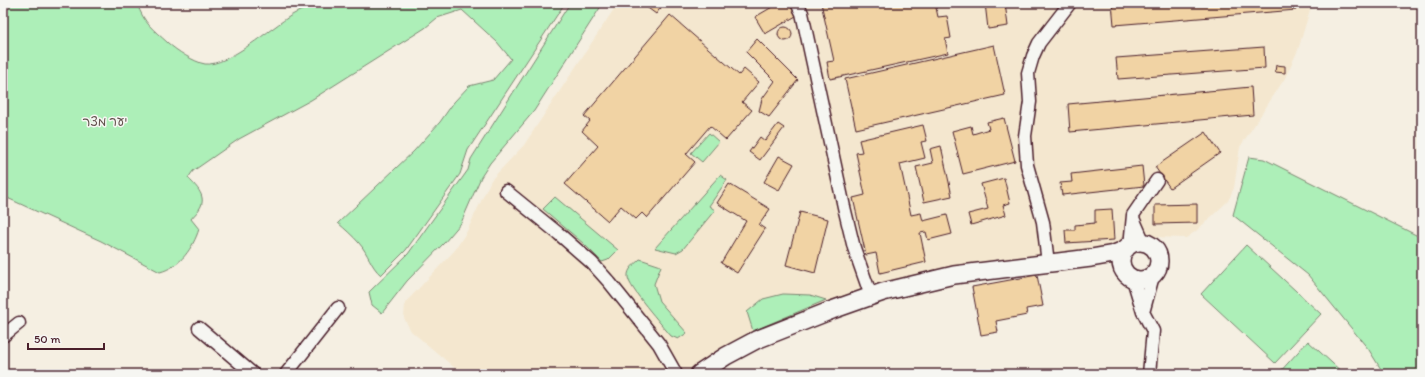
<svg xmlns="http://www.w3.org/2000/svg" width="1425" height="377" viewBox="0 0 1425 377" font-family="Itim,'Playpen Sans Hebrew',sans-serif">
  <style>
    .built { fill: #f4e7cf }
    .green { fill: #adefb8; stroke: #7c8772 }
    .building { fill: #f1d3a4; stroke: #4a1f2b }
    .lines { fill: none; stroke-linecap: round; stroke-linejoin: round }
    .street-casing { stroke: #4a1f2b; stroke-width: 15 }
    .secondary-casing { stroke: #4a1f2b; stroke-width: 20 }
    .street { stroke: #f6f6f2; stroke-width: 12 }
    .secondary { stroke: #f6f6f2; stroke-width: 17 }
    .labels { text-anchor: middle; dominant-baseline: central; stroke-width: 3; stroke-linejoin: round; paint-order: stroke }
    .park-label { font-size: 13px; fill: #63534e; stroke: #f6f6f2 }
  </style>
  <rect width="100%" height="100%" fill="#f5efe2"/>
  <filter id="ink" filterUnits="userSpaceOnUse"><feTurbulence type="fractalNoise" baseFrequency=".025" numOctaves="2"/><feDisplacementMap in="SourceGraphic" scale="8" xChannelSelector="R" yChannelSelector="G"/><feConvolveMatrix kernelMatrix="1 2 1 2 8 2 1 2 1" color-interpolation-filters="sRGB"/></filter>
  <g filter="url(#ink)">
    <!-- built -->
    <path class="built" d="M618,3H1312L1298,50L1285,78L1240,147L1234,188L1228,201L1196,231L1186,238L1153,237L1115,248L999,259L940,272L717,354L687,374H462L411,331L404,318L405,303L455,250L467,231L491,180L524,145Z"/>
    <!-- green -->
    <path class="green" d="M3,3H137C144,24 153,29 168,43C177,51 194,62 205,64C227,67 272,27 292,15C304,8 316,5 329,3H565L468,150L460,174L406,250L381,275C371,267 368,253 359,243C353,236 345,229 338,223L414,151L440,122L454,102L469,86L493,80L511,59L497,42L462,10L437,18L425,28L311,100L239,139L193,171L188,178C195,185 206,195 201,206C199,211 194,215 191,219L199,229C193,248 180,267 160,272L101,241L3,196Z
      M570,3H603L534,111L490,163L481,177L461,223L444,243L407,281L382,313L372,305L369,292L408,254L468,170L471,159Z
      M709,133L719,142L702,162L691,153Z
      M1249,157L1264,159L1422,238V374H1384L1369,350L1308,275L1233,215Z
      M720,175L727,180L709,206L715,210L683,249L676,253L655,248Z
      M555,197L618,250L608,260L602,262L584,244L543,209Z
      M1246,245L1321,314L1275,363L1201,294Z
      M640,259L661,266L654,284L659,301L687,333L678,339L671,336C663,326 628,287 628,277C627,269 635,264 640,259Z
      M783,294L810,295L826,300L753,331L747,312L763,299Z
      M1308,341L1344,374H1278Z"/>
    <!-- building -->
    <path class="building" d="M641,3H664L656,14Z
      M779,3H789L796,16L765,34L755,17Z
      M821,3H935L938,17L947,16L951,38L945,39L948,53L830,79L827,62L834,61Z
      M985,3H1005L1008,26L988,29Z
      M1112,3H1295L1296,10L1114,25Z
      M670,15L739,75L744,69L759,82L742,102L752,110L726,140L710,126L686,154L695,162L647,218L642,213L636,219L621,206L608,221L565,184L598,146L582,131L590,121L584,116Z
      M778 34a7 7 0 1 1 14 0a7 7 0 1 1-14 0Z
      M757,39L798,80L769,117L759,111L762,99L775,81L746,52Z
      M994,45L1005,95L856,129L845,79Z
      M1264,47L1265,68L1118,79L1116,58Z
      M1276,65L1285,66V73L1275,72Z
      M1251,87L1253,115L1070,132L1068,104Z
      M1004,118L1015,161L963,174L952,131L971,126L973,134L989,129L987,122Z
      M778,124L784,128L760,160L749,152L760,137L765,141Z
      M923,125L927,141L921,142L925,158L900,164L911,215L921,213L923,221L947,215L952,234L928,240L926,232L920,233L926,262L880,273L876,253L866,255L853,198L865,195L856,153L862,152L859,140Z
      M1206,132L1220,153L1170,188L1155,167Z
      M941,146L952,196L924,202L916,167L933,163L930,149Z
      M779,156L794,164L779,190L764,182Z
      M1142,166L1144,186L1062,195L1060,183L1072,182L1071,174Z
      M1004,178L1010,203L1003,205L1006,215L971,225L968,214L988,209L981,184Z
      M729,184L770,209L759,225L765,229L737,273L721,263L746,221L717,203Z
      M1197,204V223L1155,224V205Z
      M1112,209L1114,240L1066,243L1065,230H1075V225L1095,223V210Z
      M800,212L828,219L815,273L786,265Z
      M1037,275L1043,306L1026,309L1027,315L996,321L998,332L981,335L972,287Z"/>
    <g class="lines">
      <defs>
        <path id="street" d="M797,3L802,13L844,207L854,248L871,296
          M506,191L559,234L592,263L610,283L659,344L676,374
          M1133,218L1144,243
          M1130,246L1133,215L1157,180
          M1048,263L1043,222L1027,165L1025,136L1030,102L1028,73L1033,56L1039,43L1070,3
          M1133,279L1143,312L1153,331L1149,374
          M1144,309L1153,276
          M199,328L253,374
          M3,336L19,323
          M286,374L338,308"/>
        <path id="secondary" d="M1121 261a19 19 0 1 1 38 0a19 19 0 1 1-38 0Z
          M699,374L726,356L756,340L832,310L883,292L954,275L1091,258L1114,254L1126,249"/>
      </defs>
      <!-- street casing -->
      <use href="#street" class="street-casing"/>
      <!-- secondary casing -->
      <use href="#secondary" class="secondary-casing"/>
      <!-- street -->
      <use href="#street" class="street"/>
      <!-- secondary -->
      <use href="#secondary" class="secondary"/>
    </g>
  </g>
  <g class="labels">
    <!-- park labels -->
    <g class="park-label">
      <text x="105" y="121">יער מצר</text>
    </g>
  </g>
  <!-- margin -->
  <rect width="1425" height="377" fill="none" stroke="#f6f6f2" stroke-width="16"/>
  <rect x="8" y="8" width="1409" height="361" fill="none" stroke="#4a1f2b" stroke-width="1.5" filter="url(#ink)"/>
  <!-- scale -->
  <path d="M28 343v6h76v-6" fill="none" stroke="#4a1f2b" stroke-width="2"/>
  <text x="34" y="343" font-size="12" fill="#4a1f2b" stroke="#f6f6f2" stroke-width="3" paint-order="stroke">50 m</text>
</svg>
